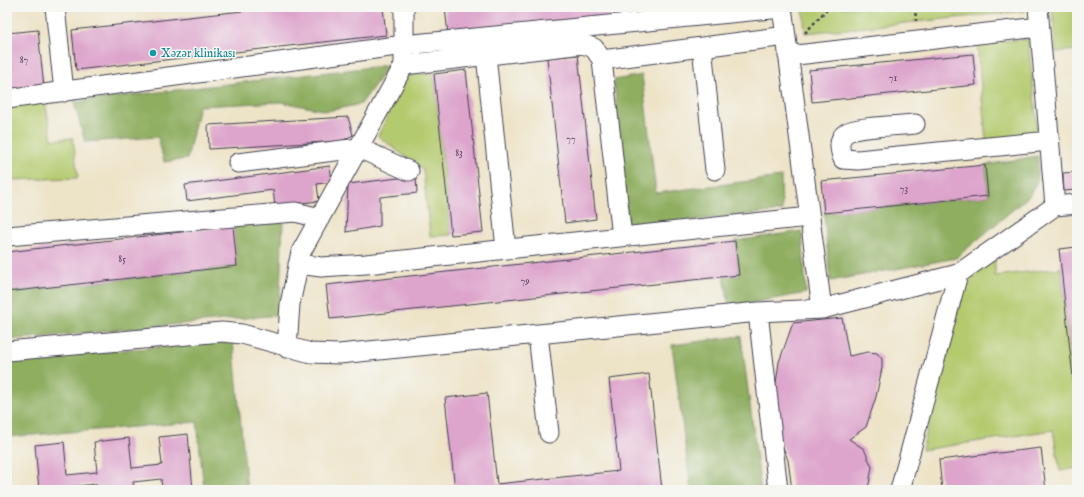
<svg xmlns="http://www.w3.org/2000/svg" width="1084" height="497" viewBox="0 0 1084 497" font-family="'IM FELL English',serif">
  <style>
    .green { fill: #b4ca6e; stroke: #6b7654 }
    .forest { fill: #8fae61; stroke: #58684e }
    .building { fill: #dda4cc }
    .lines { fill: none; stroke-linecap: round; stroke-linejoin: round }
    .minor-casing { stroke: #403f50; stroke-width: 21 }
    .path { stroke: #403f50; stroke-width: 2.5; stroke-dasharray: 3 3; stroke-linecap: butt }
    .minor { stroke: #fff; stroke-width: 19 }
    .culture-dot { fill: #0f9aa8; stroke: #f6f6f2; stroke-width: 1.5 }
    .labels { text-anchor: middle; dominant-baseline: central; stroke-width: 3; stroke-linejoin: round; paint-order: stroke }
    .number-label { font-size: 10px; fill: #51425f }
    .culture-label { font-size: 12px; fill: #0d838f; stroke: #f6f6f2; text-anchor: start }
  </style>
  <rect width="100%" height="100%" fill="#f6f6f2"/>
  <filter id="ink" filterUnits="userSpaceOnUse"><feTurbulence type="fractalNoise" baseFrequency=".025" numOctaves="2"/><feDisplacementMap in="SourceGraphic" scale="8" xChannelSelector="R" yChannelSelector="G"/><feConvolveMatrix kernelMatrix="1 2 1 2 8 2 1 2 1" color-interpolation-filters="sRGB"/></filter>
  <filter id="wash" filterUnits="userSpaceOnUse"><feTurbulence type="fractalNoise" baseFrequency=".012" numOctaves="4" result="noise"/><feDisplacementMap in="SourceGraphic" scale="16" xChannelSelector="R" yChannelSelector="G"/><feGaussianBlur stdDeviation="0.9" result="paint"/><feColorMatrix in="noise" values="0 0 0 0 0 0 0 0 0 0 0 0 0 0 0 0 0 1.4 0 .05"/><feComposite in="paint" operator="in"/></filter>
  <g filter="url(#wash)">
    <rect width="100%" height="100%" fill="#ede3c7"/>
    <!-- green -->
    <path class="green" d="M803,7H1024L1025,11L805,33Z
      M1052,7H1077V50L1056,52Z
      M1028,39L1038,135L986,141L977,43Z
      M408,74H434L451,235L430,236L423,170L378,136Z
      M45,101L52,140L73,138L78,178L7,180V105Z
      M995,255V276L1061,268L1077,414V468L1060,471L1053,430L922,450L964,287Z"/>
    <!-- forest -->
    <path class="forest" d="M389,65L361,104L327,111L281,102L199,106L187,159L164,162L158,137L85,142L74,102Z
      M642,75L656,193L781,177L782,211L628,227L614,80Z
      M1038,156V180L1029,196L956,258L830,281L824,213L988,196L985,165Z
      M283,221L279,315L7,340V292L237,266L233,226Z
      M802,231L806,293L729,307L724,276L739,275L735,241Z
      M741,336L761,490H691L672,345Z
      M233,340L247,490H204L197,422L7,437V361Z"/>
    <g id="blocks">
      <!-- building -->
      <path class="building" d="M278,7H383L386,35L76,70L72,30Z
        M445,7H710L448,35Z
        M38,30L44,88L7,92V33Z
        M973,54L976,85L812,102L809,70Z
        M578,55L596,219L565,223L547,58Z
        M466,70L483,232L451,235L434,74Z
        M348,117L353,135L342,141L209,149L208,125Z
        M985,165L988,196L824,213L821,181Z
        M330,166L332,182L317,184L319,201L275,206L273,190L187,201L185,185Z
        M1077,172V190L1064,191L1063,173Z
        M416,176L417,193L380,197V226L346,232L348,184Z
        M233,226L237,266L7,292V252Z
        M735,241L739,275L330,319L326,285Z
        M1077,247V405H1076L1059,249Z
        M842,318L849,356L868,352L877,353L882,359V368L876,397L866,427L849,439L864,449L872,467L869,484L865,490H792L788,460L777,432L774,399L779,362L793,323Z
        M649,374L662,490H455L445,398L487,393L497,484L619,471L609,379Z
        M188,434L193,490H162L161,479L133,482L134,490H97L96,484L68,487L69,490H39L35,445L64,442L67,475L97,472L94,442L129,438L132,468L162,465L159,437Z
        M1041,448L1046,490H942L939,460Z"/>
    </g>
  </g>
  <g filter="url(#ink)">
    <use href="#blocks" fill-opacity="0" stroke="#403f50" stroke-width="1"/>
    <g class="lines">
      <defs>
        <path id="minor" d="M55,7L64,92
          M782,7L822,309
          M1038,7L1055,206
          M702,47L715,170
          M486,55L506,249
          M788,56L1039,27
          M602,60L786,36
          M404,65L583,44L594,48L602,60L622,237
          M7,99L404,45L782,8
          M915,124C900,126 857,126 846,133C837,139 840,151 843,159L858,160L1049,141
          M238,163L359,148L409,171
          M7,236L295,212L320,218
          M298,264L321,267L366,264L809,217
          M758,312L778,490
          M538,334L549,433
          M287,348L290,304L301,252L404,65V7
          M7,351L222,332L242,334L311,353L339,354L758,312L822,309L958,274L1055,206L1077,204
          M900,490L958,274"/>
      </defs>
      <!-- minor casing -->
      <use href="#minor" class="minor-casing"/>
      <!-- path -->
      <path class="path" d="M915,7L916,21
        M805,33L829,7"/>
      <!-- minor -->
      <use href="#minor" class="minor"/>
    </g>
  </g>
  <!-- markers -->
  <circle class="culture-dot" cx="153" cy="53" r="4"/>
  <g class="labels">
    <!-- number labels -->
    <g class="number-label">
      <text x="24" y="60">87</text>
      <text x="893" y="78">71</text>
      <text x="571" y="139">77</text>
      <text x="459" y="153">83</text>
      <text x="904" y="189">73</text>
      <text x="122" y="259">85</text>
      <text x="525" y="281">79</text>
    </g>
    <!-- culture labels -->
    <g class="culture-label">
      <text x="161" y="53">Xəzər klinikası</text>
    </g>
  </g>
  <!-- margin -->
  <rect width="1084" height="497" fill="none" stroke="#f6f6f2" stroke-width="24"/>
</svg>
